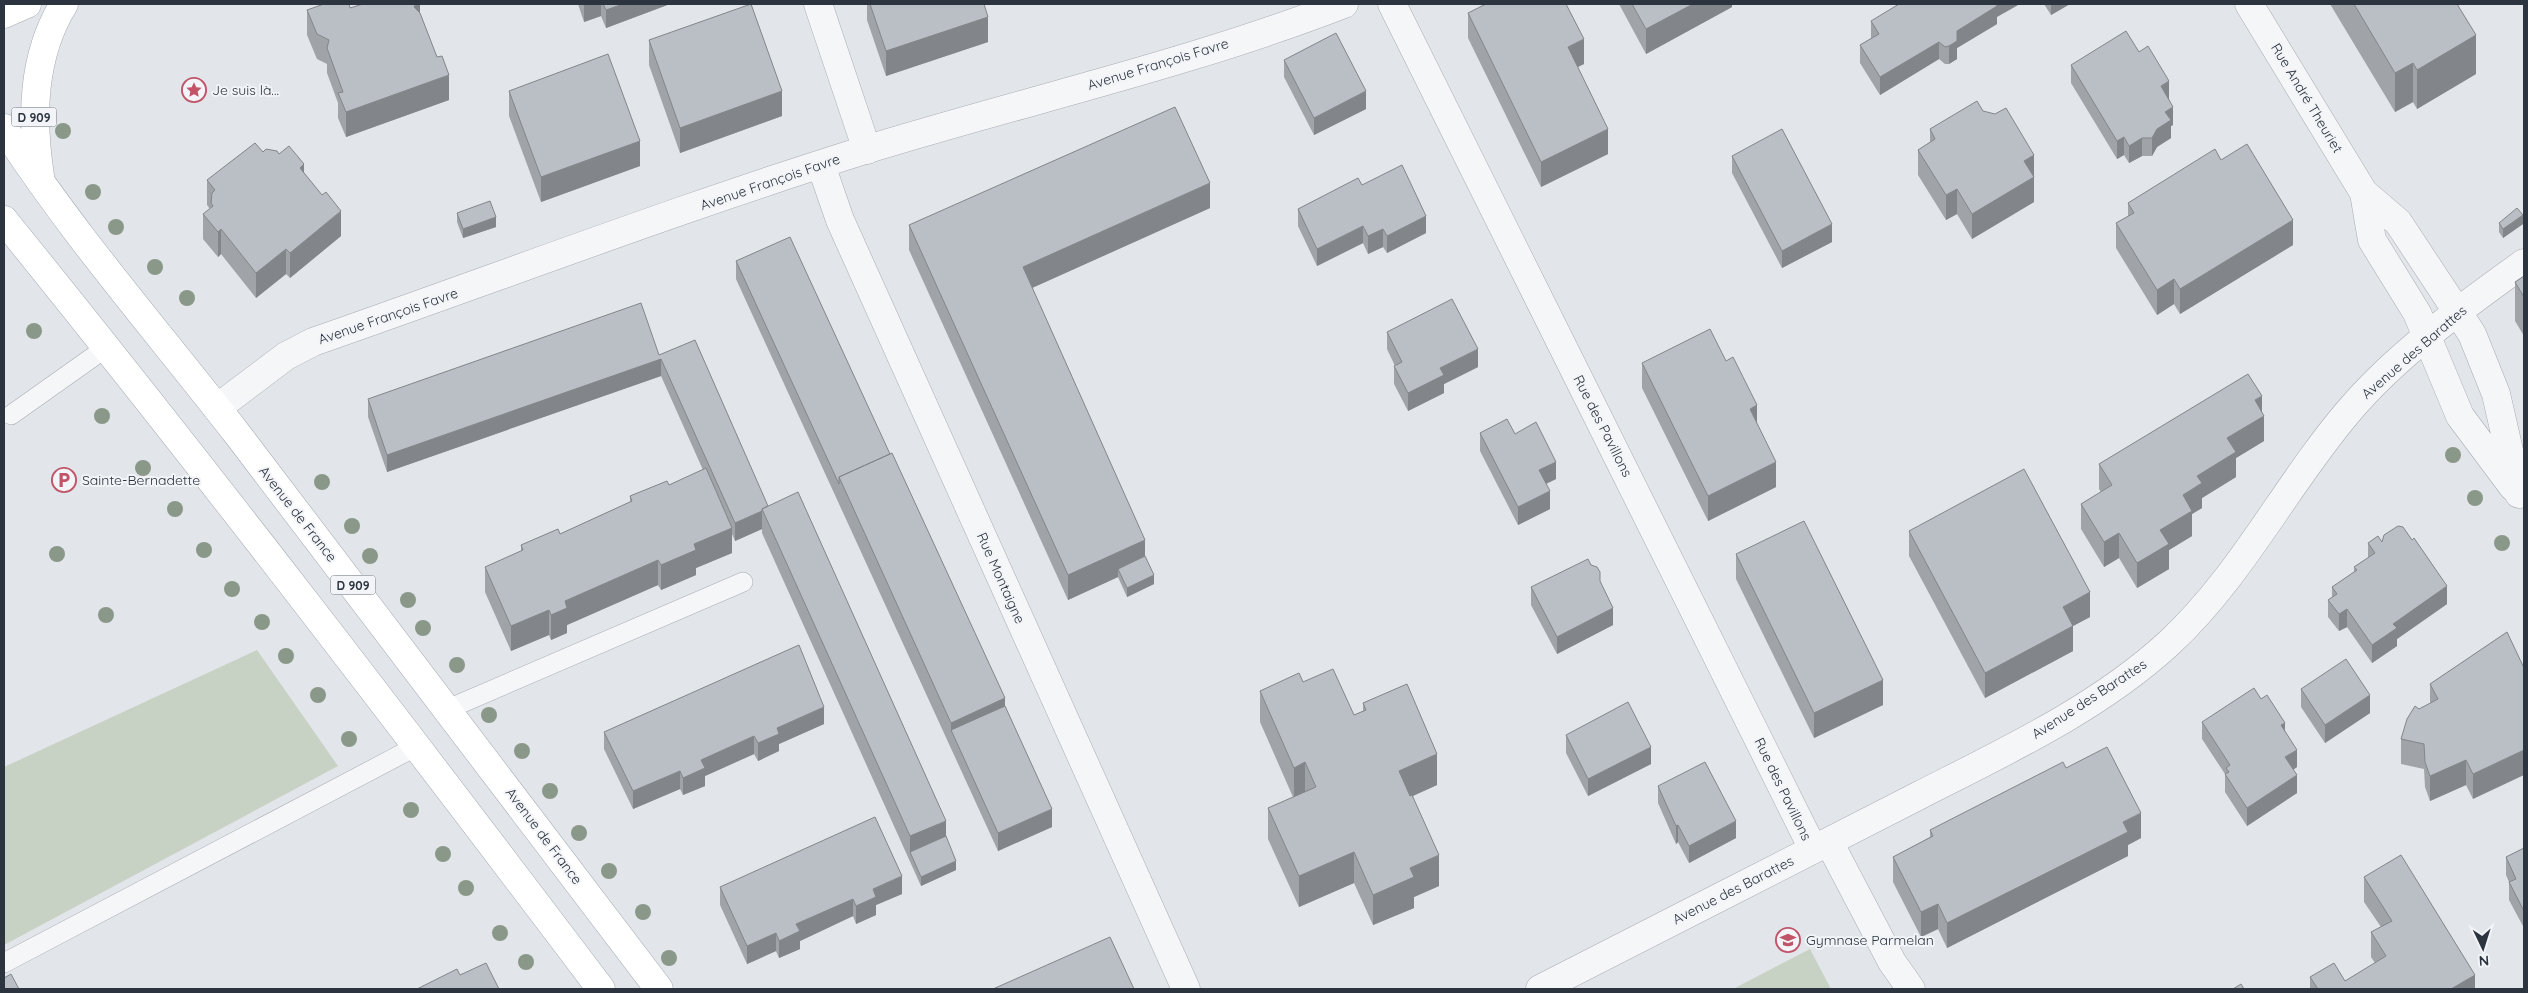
<svg xmlns="http://www.w3.org/2000/svg" width="2528" height="993" viewBox="0 0 2528 993" font-family="Quicksand,sans-serif">
  <style>
    .green { fill: #c8d2c4 }
    .lines { fill: none; stroke-linecap: round; stroke-linejoin: round }
    .service-casing { stroke: #a8acb3; stroke-width: 20 }
    .pedestrian-casing { stroke: #a8acb3; stroke-width: 29 }
    .minor-casing { stroke: #a8acb3; stroke-width: 29 }
    .secondary-casing { stroke: #a8acb3; stroke-width: 29 }
    .primary-casing { stroke: #a3aab3; stroke-width: 29 }
    .service { stroke: #f5f6f8; stroke-width: 19 }
    .pedestrian { stroke: #f5f6f8; stroke-width: 28 }
    .minor { stroke: #f5f6f8; stroke-width: 28 }
    .secondary { stroke: #fff; stroke-width: 28 }
    .primary { stroke: #fff; stroke-width: 28 }
    .tree { fill: #8a9889 }
    .wall { fill: #a0a4a9 }
    .shaded-wall { fill: #82868a }
    .building { fill: #babfc5; stroke: #82868a }
    .labels { text-anchor: middle; dominant-baseline: central; stroke-width: 4; stroke-linejoin: round; paint-order: stroke }
    .shield { fill: #f2f4f7; stroke: #676e76; stroke-width: 1 }
    .shield-label { font-size: 12px; font-weight: bold; fill: #2c343f }
    .street-label { font-size: 14px; fill: #2c343f; stroke: #f2f4f7 }
    .poi-label { font-size: 14px; fill: #2c343f; stroke: #f2f4f7; text-anchor: start }
  </style>
  <rect width="100%" height="100%" fill="#e2e5e9"/>
  <!-- green -->
  <path class="green" d="M257,650L338,766L4,945V767Z
    M1810,949L1831,989H1733Z"/>
  <g class="lines">
    <defs>
      <path id="service" d="M11,415L107,347
        M448,709L743,582
        M4,963L417,746"/>
      <path id="pedestrian" d="M818,4L867,150"/>
      <path id="minor" d="M1392,4L1813,849
        M2249,4L2364,193L2398,222L2472,334L2496,394L2519,494
        M821,165L840,220L1186,989
        M2364,193L2372,240L2417,313L2460,416L2513,487
        M217,408L286,356L313,342C497,278 679,208 865,150C1024,101 1189,64 1344,4
        M1829,842L1892,962L1911,989
        M1540,989C1666,924 1792,861 1918,796C2004,752 2097,709 2168,644C2241,577 2285,486 2348,412C2396,355 2464,306 2524,263"/>
      <path id="secondary" d="M4,14L27,4"/>
      <path id="primary" d="M4,128C74,236 159,333 238,435C379,619 519,804 659,989
        M40,176C31,117 32,56 64,4
        M4,220C208,472 405,730 601,989"/>
    </defs>
    <!-- service casing -->
    <use href="#service" class="service-casing"/>
    <!-- pedestrian casing -->
    <use href="#pedestrian" class="pedestrian-casing"/>
    <!-- minor casing -->
    <use href="#minor" class="minor-casing"/>
    <!-- secondary casing -->
    <use href="#secondary" class="secondary-casing"/>
    <!-- primary casing -->
    <use href="#primary" class="primary-casing"/>
    <!-- service -->
    <use href="#service" class="service"/>
    <!-- pedestrian -->
    <use href="#pedestrian" class="pedestrian"/>
    <!-- minor -->
    <use href="#minor" class="minor"/>
    <!-- secondary -->
    <use href="#secondary" class="secondary"/>
    <!-- primary -->
    <use href="#primary" class="primary"/>
  </g>
  <!-- trees -->
  <g class="tree">
    <circle cx="63" cy="131" r="8"/>
    <circle cx="93" cy="192" r="8"/>
    <circle cx="116" cy="227" r="8"/>
    <circle cx="155" cy="267" r="8"/>
    <circle cx="187" cy="298" r="8"/>
    <circle cx="34" cy="331" r="8"/>
    <circle cx="102" cy="416" r="8"/>
    <circle cx="2453" cy="455" r="8"/>
    <circle cx="143" cy="468" r="8"/>
    <circle cx="322" cy="482" r="8"/>
    <circle cx="2475" cy="498" r="8"/>
    <circle cx="175" cy="509" r="8"/>
    <circle cx="352" cy="526" r="8"/>
    <circle cx="2502" cy="543" r="8"/>
    <circle cx="204" cy="550" r="8"/>
    <circle cx="57" cy="554" r="8"/>
    <circle cx="370" cy="556" r="8"/>
    <circle cx="232" cy="589" r="8"/>
    <circle cx="408" cy="600" r="8"/>
    <circle cx="106" cy="615" r="8"/>
    <circle cx="262" cy="622" r="8"/>
    <circle cx="423" cy="628" r="8"/>
    <circle cx="286" cy="656" r="8"/>
    <circle cx="457" cy="665" r="8"/>
    <circle cx="318" cy="695" r="8"/>
    <circle cx="489" cy="715" r="8"/>
    <circle cx="349" cy="739" r="8"/>
    <circle cx="522" cy="751" r="8"/>
    <circle cx="550" cy="791" r="8"/>
    <circle cx="411" cy="810" r="8"/>
    <circle cx="579" cy="833" r="8"/>
    <circle cx="443" cy="854" r="8"/>
    <circle cx="609" cy="871" r="8"/>
    <circle cx="466" cy="888" r="8"/>
    <circle cx="643" cy="912" r="8"/>
    <circle cx="500" cy="933" r="8"/>
    <circle cx="669" cy="958" r="8"/>
    <circle cx="526" cy="962" r="8"/>
  </g>
  <!-- wall -->
  <path class="wall" d="M420,4V13L449,100L346,137L338,118V103L327,73V64L317,59L307,35V10L350,8Z
    M578,4H670L606,28L601,16L584,22Z
    M867,4H984L988,42L886,76L867,20Z
    M1619,4H1732V7L1646,54Z
    M2044,4H2070L2051,15Z
    M2330,4H2457L2476,74L2417,109L2413,102L2395,112Z
    M1468,13L1584,64L1577,67L1608,154L1541,187L1468,38Z
    M1997,17V24L1957,48V59L1949,64H1945L1939,59L1880,95L1860,63V45L1871,38V21Z
    M649,40L782,116L680,153L649,65Z
    M2139,52L2169,99L2173,125L2171,126V138L2157,147L2152,156H2142L2129,163L2124,155L2117,159L2071,83V65Z
    M1284,60L1366,109L1314,135L1284,77Z
    M509,91L640,166L541,202L509,116Z
    M1983,111L2034,155V202L1972,239L1957,214L1946,220L1918,175V150L1930,142V129Z
    M263,152L279,154L304,173L341,236L290,278L286,274L256,298L221,254L218,257L203,239V214L210,209L207,205V180Z
    M1732,156L1832,242L1782,268L1732,173Z
    M2221,160L2293,245L2180,314L2174,304L2157,315L2116,248V223L2128,216V203Z
    M1362,185L1426,233L1387,253L1383,247L1368,254L1363,243L1317,266L1298,226V209Z
    M1210,208L1032,288L1145,556L1154,584L1127,597L1118,577L1068,600L909,250V225Z
    M457,213L496,227L463,238L457,222Z
    M2499,223L2523,224L2503,238L2499,232Z
    M736,261L1005,706L1052,827L998,851L736,279Z
    M2524,276V336L2515,321V282Z
    M1387,332L1478,367L1444,384V393L1408,411L1394,384V366H1395L1387,349Z
    M659,355L768,506L946,836L956,870L921,886L762,533V529L735,541L732,534V553L696,568V575L661,590L658,585L567,625V633L551,640L549,635L511,651L485,592V567L521,551V545L560,534L630,502V496L669,485L703,470L661,376L387,472L368,417V399Z
    M1642,363L1757,424L1776,487L1708,521L1642,388Z
    M2262,412L2264,441L2236,458V477L2202,498V508L2192,514V536L2169,550V569L2137,588L2119,558L2104,567L2081,529V504L2101,492L2099,489V464Z
    M1480,433L1515,434L1556,479L1546,484L1550,509L1518,525L1480,451Z
    M1909,531L2090,617L2073,626V651L1985,698L1909,556Z
    M2382,542L2447,604L2397,639V646L2372,663L2347,627L2339,631L2328,617V600L2332,597V587L2354,572V567L2368,558V543Z
    M1736,554L1883,705L1814,738L1736,579Z
    M1600,582L1613,625L1557,654L1531,605V587Z
    M2507,632L2473,799L2466,785L2430,801L2425,787L2424,769L2401,764V739L2419,709L2430,704V684Z
    M1303,682L1354,715L1363,711V703L1437,785L1413,796L1439,886L1414,897V908L1373,925L1354,883L1299,907L1268,839V808L1293,797L1260,722V691Z
    M2301,689L2370,713L2325,743L2301,707Z
    M2261,699L2285,730L2297,767L2293,770L2297,793L2247,826L2225,792V774L2202,739V722Z
    M824,724L779,744V751L758,761L754,754L705,776V786L683,795L680,789L633,809L604,749V732Z
    M1566,735L1651,764L1588,796L1566,753Z
    M2066,768L2141,838L2128,845V856L1947,948L1938,929L1921,937L1893,882V857L1930,837V830Z
    M1658,786L1736,838L1689,863L1678,842L1676,844L1658,803Z
    M2524,848V928L2509,900V882L2506,875V857Z
    M2364,877L2475,989H2310V977L2345,981L2375,963L2371,957V932L2381,927L2364,902Z
    M720,887L902,894L876,905V915L856,924L853,916L800,941V949L779,958L776,951L747,964L720,905Z"/>
  <!-- shaded-wall -->
  <path class="shaded-wall" d="M416,4H420V20L414,7Z
    M584,4H601V16L584,22Z
    M623,4H670L606,28V10Z
    M1693,4H1732V7L1646,54V29Z
    M1994,4H2020L1997,17V24L1957,48V59L1949,64V46L1957,31Z
    M2051,4H2070L2051,15Z
    M988,17V42L886,76V51Z
    M2476,35V74L2417,109V70Z
    M1584,39V64L1568,72V47Z
    M1939,42V59L1880,95V77Z
    M2413,63V102L2395,112V73Z
    M449,75V100L346,137V112Z
    M2169,81V99L2161,104V86Z
    M782,91V116L680,153V128Z
    M1366,91V109L1314,135V118Z
    M2173,107V125L2171,126V138L2157,147L2152,156V138L2165,112Z
    M1608,129V154L1541,187V162Z
    M2124,137V155L2117,159V141Z
    M2142,138V156L2129,163V146Z
    M640,141V166L541,202V177Z
    M2034,155V202L1972,239V214L2024,161Z
    M304,164V189L300,168Z
    M1210,183V208L1023,292V267Z
    M1957,189V214L1946,220V195Z
    M341,211V236L290,278V253Z
    M2523,215V224L2503,238V229Z
    M1426,216V233L1387,253V236Z
    M496,217V227L463,238V229Z
    M2293,220V245L2180,314V289Z
    M1832,224V242L1782,268V251Z
    M1363,226V243L1317,266V249Z
    M221,229V254L218,257V232Z
    M1383,229V247L1368,254V236Z
    M286,249V274L256,298V273Z
    M2174,279V304L2157,315V290Z
    M1478,349V367L1444,384V393L1408,411V393L1440,368Z
    M661,359V376L387,472V455Z
    M2262,396V417L2264,416V441L2236,458V477L2202,498V508L2192,514V536L2169,550V569L2137,588V563L2160,530L2183,495L2227,438L2255,400Z
    M1757,405V430L1750,409Z
    M1556,462V479L1539,487V470Z
    M1776,462V487L1708,521V496Z
    M1550,491V509L1518,525V507Z
    M762,511V529L735,541V523Z
    M732,528V553L696,568V575L661,590V565L694,544Z
    M2119,533V558L2104,567V542Z
    M1145,540V565L1118,569V577L1068,600V575Z
    M658,560V585L567,625V633L551,640V615L565,601Z
    M1154,575V584L1127,597V588Z
    M2447,586V604L2397,639V646L2372,663V645L2393,624Z
    M2090,592V617L2073,626V651L1985,698V673L2063,607Z
    M1613,608V625L1557,654V637Z
    M2347,609V627L2339,631V614Z
    M549,610V635L511,651V626Z
    M1883,680V705L1814,738V713Z
    M2370,695V713L2325,743V725Z
    M1005,698V723L951,730V723Z
    M824,707V724L779,744V751L758,761V743L777,728Z
    M2285,723V740L2281,725Z
    M754,736V754L705,776V786L683,795V778L701,760Z
    M1651,747V764L1588,796V779Z
    M2297,750V767L2285,775V757Z
    M2524,750V775L2473,799V774Z
    M1437,754V785L1399,802V771Z
    M2466,760V785L2430,801V776Z
    M1305,762V793L1294,799V768Z
    M680,771V789L633,809V791Z
    M2297,775V793L2247,826V808Z
    M1052,809V827L998,851V833Z
    M2141,813V838L2128,845V856L1947,948V923L2123,822Z
    M946,821V846L910,852V836Z
    M1736,821V838L1689,863V846Z
    M1678,825V842L1676,844V826Z
    M1354,852V883L1299,907V876Z
    M1439,855V886L1414,897V908L1373,925V895L1410,868Z
    M956,861V870L921,886V877Z
    M902,876V894L876,905V915L856,924V906L873,889Z
    M853,899V916L800,941V949L779,958V941L796,924Z
    M1938,904V929L1921,937V912Z
    M776,933V951L747,964V946Z
    M2475,975V989H2451Z"/>
  <!-- building -->
  <path class="building" d="M324,4H349L350,8L363,4H416L414,7L420,13L437,57L442,56L449,75L346,112L338,93L343,92L327,48L329,40L317,34L307,10Z
    M603,4H623L606,10Z
    M751,4L782,91L680,128L649,40Z
    M870,4H984L988,17L886,51Z
    M1486,4H1566L1584,39L1568,47L1608,129L1541,162L1468,13Z
    M1632,4H1693L1646,29Z
    M1899,4H1996L1997,6L1957,31V41L1949,46L1945,47L1939,42L1880,77L1860,45L1879,34L1871,21Z
    M2354,4H2457L2476,35L2417,70L2413,63L2395,73Z
    M2126,31L2139,52L2148,46L2169,81L2161,86L2173,107L2165,112L2171,120L2157,129L2152,138H2142L2129,146L2124,137L2117,141L2071,65Z
    M1336,33L1366,91L1314,118L1284,60Z
    M608,54L640,141L541,177L509,91Z
    M1977,101L1983,111L1995,114L2006,108L2034,155L2024,161L2034,177L1972,214L1957,189L1946,195L1918,150L1935,139L1930,129Z
    M1175,107L1210,183L1023,267L1145,540L1068,575L909,225Z
    M1782,129L1832,224L1782,251L1732,156Z
    M255,143L263,152L266,149L277,151L279,154L289,146L304,164L300,168L322,195L326,192L341,211L290,253L286,249L256,273L221,229L218,232L203,214L213,206L211,203L212,193L215,190L207,180Z
    M2247,144L2293,220L2180,289L2174,279L2157,290L2116,223L2134,213L2128,203L2215,149L2221,160Z
    M1402,165L1426,216L1387,236L1383,229L1368,236L1363,226L1317,249L1298,209L1358,178L1362,185Z
    M490,201L496,217L463,229L457,213Z
    M2517,208L2523,215L2503,229L2499,223Z
    M790,237L890,454L839,477V484L736,261Z
    M2524,276V297L2515,282Z
    M1452,299L1478,349L1440,368L1444,375L1408,393L1394,366L1402,362L1387,332Z
    M641,303L659,355L695,340L768,506L762,509V511L735,523L661,359L387,455L368,399Z
    M1710,329L1726,361L1733,357L1757,405L1750,409L1776,462L1708,496L1642,363Z
    M2248,374L2262,396L2255,400L2264,416L2227,438L2236,452L2197,476L2202,483L2183,495L2192,511L2160,530L2169,544L2137,563L2119,533L2104,542L2081,504L2112,485L2099,464Z
    M1507,419L1515,434L1536,422L1556,462L1539,470L1550,491L1518,507L1480,433Z
    M892,453L1005,698L951,723L839,477Z
    M706,468L732,528L694,544L696,550L661,565L658,560L565,601L567,608L551,615L549,610L511,626L485,567L523,550L521,545L558,529L560,534L632,501L630,496L667,481L669,485Z
    M2024,469L2090,592L2063,607L2073,626L1985,673L1909,531Z
    M798,492L946,821L910,836L762,509Z
    M1804,521L1883,680L1814,713L1736,554Z
    M2398,526L2403,527L2412,540L2414,538L2447,586L2393,624L2397,628L2372,645L2347,609L2339,614L2328,600L2337,594L2332,587L2357,570L2354,567L2375,553L2368,543L2378,536L2382,542L2384,535Z
    M1145,556L1154,575L1127,588L1118,569Z
    M1588,559L1591,565L1597,567L1600,572V581L1613,608L1557,637L1531,587Z
    M2507,632L2524,668V750L2473,774L2466,760L2430,776L2425,762L2424,744L2401,739L2407,719L2415,706L2419,709L2438,699L2430,684Z
    M799,645L824,707L777,728L779,734L758,743L754,736L701,760L705,768L683,778L680,771L633,791L604,732Z
    M2346,659L2370,695L2325,725L2301,689Z
    M1333,669L1354,715L1366,710L1363,703L1407,684L1437,754L1399,771L1410,796L1412,795L1439,855L1410,868L1414,877L1373,895L1354,852L1299,876L1268,808L1316,787L1305,762L1294,768L1260,691L1299,673L1303,682Z
    M2254,688L2261,699L2267,695L2285,723L2281,725L2297,750L2285,757L2297,775L2247,808L2225,774L2229,772L2226,768L2230,765L2202,722Z
    M1628,702L1651,747L1588,779L1566,735Z
    M1005,706L1052,809L998,833L951,730Z
    M2107,747L2141,813L2123,822L2128,832L1947,923L1938,904L1921,912L1893,857L1933,836L1930,830L2063,762L2066,768Z
    M1705,762L1736,821L1689,846L1678,825L1676,826L1658,786Z
    M875,817L902,876L873,889L876,897L856,906L853,899L796,924L800,931L779,941L776,933L747,946L720,887Z
    M946,836L956,861L921,877L910,852Z
    M2524,848V911L2509,882L2516,879L2506,857Z
    M2401,855L2475,975L2451,989H2318L2310,977L2334,963L2345,981L2386,956L2371,932L2392,921L2364,877Z
    M1110,937L1134,989H993Z
    M486,963L499,989H417L457,969L460,975Z
    M11,974L19,989H4V978Z
    M2241,984L2244,989H2233Z"/>
  <!-- icons -->
  <defs>
    <symbol id="sight-ring" viewBox="-11 -11 22 22"><circle r="9.5" fill="#f2f4f7" stroke="#c0556a" stroke-width="1.5"/><path d="M0-6L1.8-2.2L6-1.7L2.9 1.2L3.7 5.4L0 3.3L-3.7 5.4L-2.9 1.2L-6-1.7L-1.8-2.2Z" fill="#c0556a"/></symbol>
    <symbol id="parking-ring" viewBox="-11 -11 22 22"><circle r="9.5" fill="#f2f4f7" stroke="#c0556a" stroke-width="1.5"/><path d="M-3.5-5.5H1a3.5 3.5 0 0 1 0 7H-1V5.5H-3.5ZM-1-3.4V-.6H.8a1.4 1.4 0 0 0 0-2.8Z" fill="#c0556a"/></symbol>
    <symbol id="school-ring" viewBox="-11 -11 22 22"><circle r="9.5" fill="#f2f4f7" stroke="#c0556a" stroke-width="1.5"/><path d="M0-5L7-2L0 1L-7-2ZM-4 1L0 2.5L4 1V4Q0 6-4 4Z" fill="#c0556a"/></symbol>
  </defs>
  <g fill-rule="evenodd">
    <use href="#sight-ring" x="180" y="76" width="28" height="28"/>
    <use href="#parking-ring" x="50" y="466" width="28" height="28"/>
    <use href="#school-ring" x="1774" y="926" width="28" height="28"/>
  </g>
  <g class="labels">
    <!-- shield labels -->
    <g class="shield">
      <rect x="11.5" y="107.5" width="45" height="19" rx="4"/>
      <rect x="330.5" y="575.5" width="45" height="19" rx="4"/>
    </g>
    <g class="shield-label">
      <text x="34" y="117">D 909</text>
      <text x="353" y="585">D 909</text>
    </g>
    <!-- street labels -->
    <g class="street-label">
      <text transform="translate(1158 64) rotate(-17)">Avenue François Favre</text>
      <text transform="translate(2307 98) rotate(59)">Rue André Theuriet</text>
      <text transform="translate(770 182) rotate(-19)">Avenue François Favre</text>
      <text transform="translate(388 316) rotate(-19)">Avenue François Favre</text>
      <text transform="translate(2414 352) rotate(-41)">Avenue des Barattes</text>
      <text transform="translate(1603 426) rotate(63)">Rue des Pavillons</text>
      <text transform="translate(298 514) rotate(52)">Avenue de France</text>
      <text transform="translate(1001 578) rotate(66)">Rue Montaigne</text>
      <text transform="translate(2089 699) rotate(-33)">Avenue des Barattes</text>
      <text transform="translate(1783 789) rotate(64)">Rue des Pavillons</text>
      <text transform="translate(544 836) rotate(53)">Avenue de France</text>
      <text transform="translate(1733 890) rotate(-27)">Avenue des Barattes</text>
    </g>
    <!-- poi labels -->
    <g class="poi-label">
      <text x="212" y="90">Je suis là...</text>
      <text x="82" y="480">Sainte-Bernadette</text>
      <text x="1806" y="940">Gymnase Parmelan</text>
    </g>
  </g>
  <!-- border -->
  <rect width="2528" height="993" fill="none" stroke="#2c343f" stroke-width="10"/>
  <!-- north arrow -->
  <g transform="translate(2483 948) rotate(176)" stroke="#f2f4f7" stroke-width="4" paint-order="stroke">
  <path d="M0-4L9 19L0 12L-9 19Z" fill="#2c343f"/>
  <text y="-8" font-size="14" font-weight="bold" text-anchor="middle" fill="#2c343f">N</text>
  </g>
</svg>
